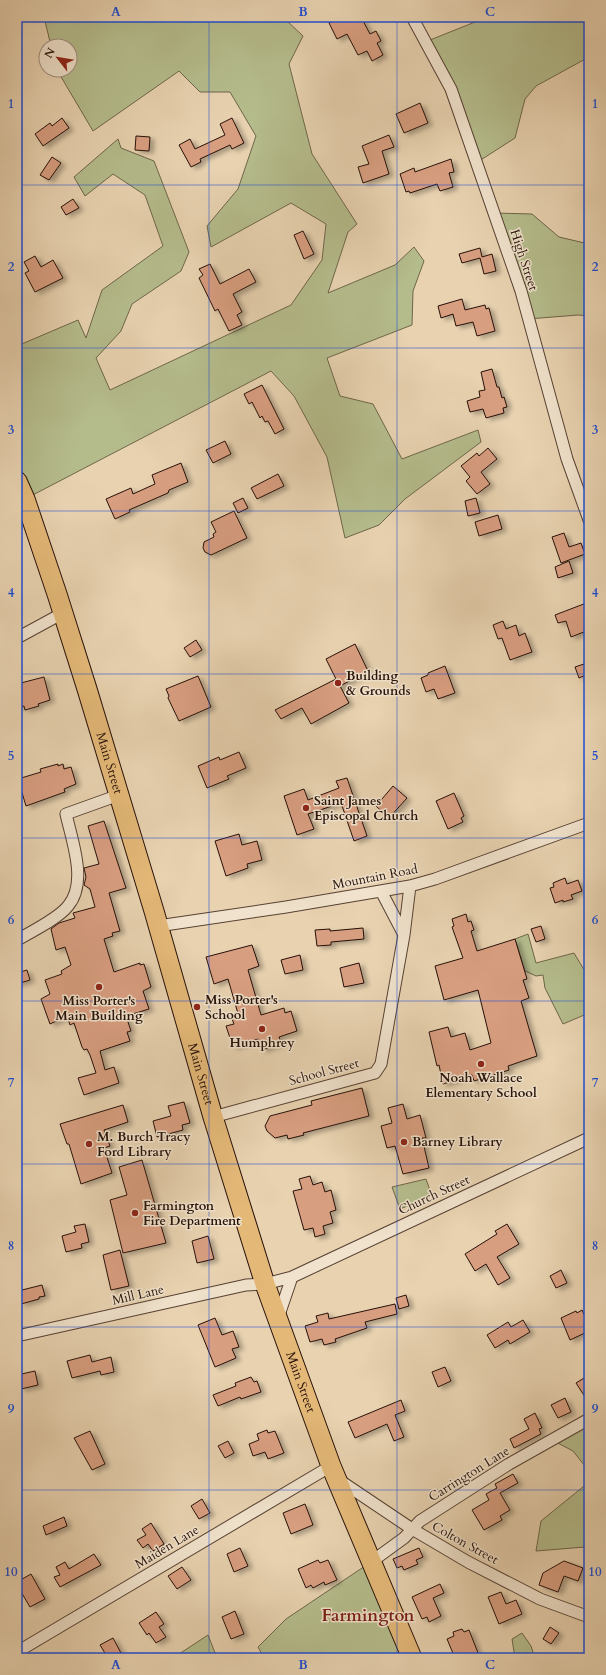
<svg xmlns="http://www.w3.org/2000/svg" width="606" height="1675" viewBox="0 0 606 1675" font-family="Cardo,serif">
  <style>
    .green { fill: #b5bc8c; stroke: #6e664a }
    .building { fill: #d89e80; stroke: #271109; filter: url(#shadow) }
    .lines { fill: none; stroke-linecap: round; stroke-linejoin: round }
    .minor-casing { stroke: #574133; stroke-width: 13 }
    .trunk-casing { stroke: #271109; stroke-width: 21 }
    .minor { stroke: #f0e2cc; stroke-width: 11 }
    .trunk { stroke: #e4b978; stroke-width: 19 }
    .grid { fill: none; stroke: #1d4ed8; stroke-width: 1; stroke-opacity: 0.55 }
    .poi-dot { fill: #8f2418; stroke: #f0e2cc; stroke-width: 1.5 }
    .labels { text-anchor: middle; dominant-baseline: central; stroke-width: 3; stroke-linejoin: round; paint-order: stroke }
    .street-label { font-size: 13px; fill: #271109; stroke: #f0e2cc }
    .poi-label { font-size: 13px; font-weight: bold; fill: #271109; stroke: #f0e2cc; text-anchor: start }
    .district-label { font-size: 17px; font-weight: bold; fill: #7a1f14; stroke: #f0e2cc }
    .neatline { fill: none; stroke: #1d4ed8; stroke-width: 1.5 }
    .grid-label { font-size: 13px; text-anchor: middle; font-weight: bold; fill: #1d4ed8 }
  </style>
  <defs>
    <filter id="shadow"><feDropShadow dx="4.5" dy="2.5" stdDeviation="2" flood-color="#0004"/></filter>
  </defs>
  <rect width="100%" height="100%" fill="#e8d2b0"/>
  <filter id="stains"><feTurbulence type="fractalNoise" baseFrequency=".005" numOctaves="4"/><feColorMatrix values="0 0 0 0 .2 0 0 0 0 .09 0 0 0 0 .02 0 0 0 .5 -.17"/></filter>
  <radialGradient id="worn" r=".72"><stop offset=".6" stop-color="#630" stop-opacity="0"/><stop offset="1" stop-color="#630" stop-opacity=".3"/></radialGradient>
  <!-- green -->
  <path class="green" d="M44,17H92L98,21L106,17H285L286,20L303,36L289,64L312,154L357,224L348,232L328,293L395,265L414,247L424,261L413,291L412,325L327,358L340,396L373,404L402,459L478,430L481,442L405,499L379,525L345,538L327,457L294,396L271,371L25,499L17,481V346L78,320L86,338L102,290L163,246L145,195L113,174L85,196L74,177L118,139L121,148L154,161L189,252L181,271L132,304L121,331L96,358L110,390L291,305L322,260L326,224L291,203L211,247L207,226L238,189L256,136L230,92H200L179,71L93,131L57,70H70V46H51Z
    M495,17H589V57L536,86L525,99L515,138L476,163L425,42L480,20Z
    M493,213L532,214L559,237L589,244V316L578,315L528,319Z
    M528,934L536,963L574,953L586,973L589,982V1013L563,1024L545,988L543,975L536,976L525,971L515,939Z
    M426,1179L432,1196L400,1209L392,1187Z
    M589,1421V1471L573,1451L552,1440Z
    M589,1482V1550L585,1547L536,1551L541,1521Z
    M371,1562L412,1658H264L258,1647L286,1619Z
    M522,1633L531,1646L535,1658H515L512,1639Z
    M208,1635L217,1658H173Z"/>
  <!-- building -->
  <path class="building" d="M341,17H361L370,34L376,31L381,41L377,43L383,55L372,61L367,51L358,55L347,34L337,39L329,23Z
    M420,103L428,123L404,133L396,114Z
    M62,118L69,128L43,146L35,134L50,123L52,126Z
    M232,118L244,143L232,149L230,145L200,159L201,162L191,167L179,145L190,139L195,149L225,135L220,124Z
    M389,135L394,147L382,151L389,174L363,183L358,167L369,164L362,146Z
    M136,136L150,137L149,151L135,150Z
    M52,157L61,163L49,180L40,175Z
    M451,159L454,172L449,173L453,187L440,191L437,184L410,193L409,191L406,192L400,174L414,168L415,172Z
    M73,199L79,208L66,215L61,207Z
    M303,231L314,254L304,259L294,235Z
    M480,248L482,257L492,254L496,271L484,274L480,258L462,263L459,254Z
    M35,256L41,267L53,260L63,278L35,292L25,273L29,271L24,262Z
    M210,264L220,284L249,269L256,282L233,294L242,312L237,315L242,325L229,331L218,309L215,311L199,278L203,275L199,269Z
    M462,299L465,310L485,305L486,309L489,308L495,331L477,336L473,322L456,326L453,314L441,318L438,306Z
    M492,369L497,387H499L502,398L504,397L507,407L503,408L504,413L486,418L483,409L470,412L467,401L480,397L479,391L485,390L481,372Z
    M262,385L284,429L275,434L268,421L265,422L262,416L260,418L252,402L249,404L244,394Z
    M225,441L231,454L213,463L206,450Z
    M488,448L497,459L481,472L490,484L477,494L466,481L470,477L461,466L477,453L479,456Z
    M181,463L188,482L169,490L168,493L129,510L130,512L115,519L106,499L131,488L133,494L155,484L152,475Z
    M278,474L284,486L257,499L251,488Z
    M243,498L248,508L238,513L233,503Z
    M476,498L480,513L468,516L465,501Z
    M234,511L247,538L211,555L205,552L203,548L204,542L214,537L213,534L216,532L211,522Z
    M498,515L502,529L479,536L475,522Z
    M564,533L569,547L581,543L585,554L561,563L552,537Z
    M569,561L573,573L558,578L555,567Z
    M589,602V630L571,637L566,621L558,623L555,615Z
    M503,621L506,629L516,625L519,636L525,633L532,652L510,660L502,638L498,639L493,625Z
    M196,640L202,650L190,657L184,648Z
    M355,644L368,671L340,686L349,703L311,724L302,708L281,719L275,710L336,679L326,659Z
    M584,664L588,674L579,678L575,667Z
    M445,666L455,693L438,699L434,689L426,692L421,678L428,675V673Z
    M198,676L211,707L179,721L168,698L169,696L166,689Z
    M44,677L50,700L38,704L39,706L25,710L24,706L17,708V684Z
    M239,752L246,768L227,776L229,779L207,788L198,766L219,757L220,760Z
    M58,764V766L63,764L64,769L71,767L76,784L64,789L65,792L26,806L18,779L41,772L40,769Z
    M347,778L367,836L354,841L341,803L308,814L314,829L297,835L284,796L304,789L308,800L339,788L336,781Z
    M393,786L407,798L389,818L376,806Z
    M454,793L464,816L461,818L463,822L448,829L436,801Z
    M104,821L126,888L109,893L120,931L112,933L113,936L104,939L114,972L140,963V965L144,964L151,987L143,991L149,1009L126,1016L131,1031L127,1032L130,1041L100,1051L105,1070L114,1067L119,1083L84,1095L78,1078L96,1073L90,1055L87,1049L84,1050L82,1047L74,1023L70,1025L67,1016L50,1024L41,999L50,994L45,980L62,974L61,971L71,965L65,947L56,950L51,929L59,923L75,918L73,913L95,907L90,889L84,885L86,877L84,868L99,864L88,826Z
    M239,834L242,845L257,841L262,860L247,864L248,868L226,876L215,841Z
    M565,878L567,884L578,880L582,891L571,895L573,899L563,902V900L555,903L550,888L554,887L553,883Z
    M466,914L468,922L471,921L474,930L471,931L477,951L515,939L527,979L523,980L529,998L521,1001L537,1056L508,1066L509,1070L474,1081L472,1075L443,1084L439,1065L437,1066L429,1032L448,1027L451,1037L465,1033L470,1050L491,1043L478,990L444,1000L435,966L463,958L452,927L454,926L452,919Z
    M541,926L545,939L536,942L531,929Z
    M363,928L364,939L331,942V945L317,946L315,930L330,929V931Z
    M252,945L259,966L248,970L261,1015L284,1008L285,1013L291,1011L297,1031L279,1037L281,1043L262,1050L258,1039L233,1047L226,1026L234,1024L232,1019L239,1017L228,979L214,984L206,957Z
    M300,955L303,970L285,974L281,960Z
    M359,963L364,983L344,987L340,968Z
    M27,970L30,980L17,984V973Z
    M362,1088L369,1116L303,1133L304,1135L288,1139L287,1135L275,1138L267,1131L265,1126L270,1116L312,1105L311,1101Z
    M184,1102L190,1123L182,1125L183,1130L157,1137L153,1121L171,1116L168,1106Z
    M403,1104L407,1119L420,1115L426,1138H422L429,1168L403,1174L395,1146L387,1148L381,1126L392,1123L388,1108Z
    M123,1105L128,1122L104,1130L110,1146L104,1148L112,1173L81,1184L69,1144H67L60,1124Z
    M142,1160L166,1243L123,1253L110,1200L127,1195L119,1167Z
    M310,1176L313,1185L322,1182L325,1192L331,1190L336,1210L330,1212L333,1223L323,1226L325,1234L315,1237L313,1228L304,1230L293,1191L302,1189L299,1179Z
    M85,1224L89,1242L81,1244L82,1248L66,1252L62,1236L76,1232L74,1226Z
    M507,1224L519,1244L497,1257L510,1278L498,1285L486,1264L475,1271L465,1254L497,1234L495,1231Z
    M208,1236L214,1259L197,1263L192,1241Z
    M120,1250L129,1286L111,1290L103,1255Z
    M561,1270L567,1283L556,1288L550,1276Z
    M42,1285L45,1296L39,1297V1299L21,1304L18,1291Z
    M406,1295L409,1306L399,1309L396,1298Z
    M395,1304L397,1314L365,1322L367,1328L335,1339L336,1342L324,1345L322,1339L310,1342L305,1326L318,1322L316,1316L328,1313L329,1319Z
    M582,1310L588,1323L584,1325L587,1332L570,1340L561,1318L576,1311L577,1313Z
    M215,1318L222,1335L233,1331L239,1347L232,1349L236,1358L215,1367L198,1325Z
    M523,1320L530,1332L510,1344L508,1340L495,1348L487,1335L508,1322L511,1327Z
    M90,1355L92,1362L111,1357L114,1372L101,1375L100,1371L72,1378L67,1361Z
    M445,1367L451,1381L438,1387L432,1372Z
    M35,1371L38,1385L21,1389L17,1375Z
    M589,1375V1403L576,1383Z
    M251,1377L254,1382L257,1381L261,1392L241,1399L240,1397L218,1406L213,1395L236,1386L235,1383Z
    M565,1398L571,1412L558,1418L551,1405Z
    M401,1400L405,1411L395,1415L404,1437L394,1441L387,1424L355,1438L348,1422Z
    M535,1413L542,1428L539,1429L541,1434L514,1448L510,1439L529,1429L524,1419Z
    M267,1430L268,1433L275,1431L284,1453L268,1459L265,1452L253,1456L249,1444L259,1440L257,1434Z
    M90,1431L105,1464L92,1470L74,1438Z
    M228,1441L234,1453L225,1458L218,1446Z
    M513,1474L518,1483L500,1493L510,1510L500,1516L502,1520L484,1530L472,1510L489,1500L486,1494L497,1488L495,1484Z
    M202,1499L210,1513L199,1519L191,1506Z
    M305,1504L313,1525L291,1534L283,1513Z
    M64,1517L67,1526L46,1535L43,1526Z
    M151,1523L164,1544L153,1551L148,1544L143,1548L137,1540L146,1535L142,1529Z
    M240,1548L248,1566L234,1572L227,1554Z
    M419,1548L423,1557L416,1560L418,1564L404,1570L402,1566L397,1568L393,1559Z
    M94,1554L101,1565L60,1587L54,1577L60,1575L56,1567L65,1562L69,1569Z
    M318,1560L320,1563L328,1560L337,1580L325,1585L324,1582L313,1588L311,1585L306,1588L298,1569Z
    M564,1561L583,1568L578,1581L564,1576L558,1592L539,1585L543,1573Z
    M182,1567L191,1580L177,1589L168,1576Z
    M31,1574L45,1599L30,1607L17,1585V1582Z
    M440,1584L444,1593L433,1598L441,1616L429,1622L427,1617L422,1619L412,1597Z
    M501,1592L506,1604L516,1600L522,1614L499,1624L488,1597Z
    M235,1611L244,1634L231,1639L222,1617Z
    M156,1612L164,1624L159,1627L166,1637L156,1643L149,1633L147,1635L139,1623Z
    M550,1627L559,1633L551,1644L543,1639Z
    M462,1629L464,1632L469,1630L480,1658H455L447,1639L454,1636L453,1632Z
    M113,1638L121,1653L113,1658H108L100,1645Z"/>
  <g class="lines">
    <defs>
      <path id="minor" d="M412,17L451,89L521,291L567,459L589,520
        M17,638L63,613
        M381,891L404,935
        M158,926L286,907L410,886L435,879L589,823
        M17,940C31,932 59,918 68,906C88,883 72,841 66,814L119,795
        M213,1117L375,1073L381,1064L404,935L410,886
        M278,1318L292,1277
        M17,1336L246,1285L265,1284L292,1277L589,1138
        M339,1480L412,1529L468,1562L540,1599L589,1617
        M371,1562L404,1538L420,1521L509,1464L589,1419
        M17,1652L331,1466"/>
      <g id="trunk">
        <path id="s1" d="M17,481L25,499L57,594L87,689L154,911L213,1117L265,1284L331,1466L412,1658"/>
      </g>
    </defs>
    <!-- minor casing -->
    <use href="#minor" class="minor-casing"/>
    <!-- trunk casing -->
    <use href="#trunk" class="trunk-casing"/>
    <!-- minor -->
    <use href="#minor" class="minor"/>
    <!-- trunk -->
    <use href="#trunk" class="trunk"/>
  </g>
  <!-- grid -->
  <path class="grid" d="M209,17V1658M397,17V1658M17,185H589M17,348H589M17,511H589M17,674H589M17,838H589M17,1001H589M17,1164H589M17,1327H589M17,1490H589"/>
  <!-- markers -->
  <g class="poi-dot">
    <circle cx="338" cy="683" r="4"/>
    <circle cx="306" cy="808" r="4"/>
    <circle cx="99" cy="987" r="4"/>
    <circle cx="197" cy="1007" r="4"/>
    <circle cx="262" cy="1029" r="4"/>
    <circle cx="481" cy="1064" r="4"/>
    <circle cx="404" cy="1142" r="4"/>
    <circle cx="89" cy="1144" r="4"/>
    <circle cx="135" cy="1213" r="4"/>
  </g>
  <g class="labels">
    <!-- street labels -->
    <g class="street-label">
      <text transform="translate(524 260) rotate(72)">High Street</text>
      <text stroke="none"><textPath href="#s1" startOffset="297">Main Street</textPath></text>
      <text transform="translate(375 877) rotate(-11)">Mountain Road</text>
      <text transform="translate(324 1072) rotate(-15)">School Street</text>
      <text stroke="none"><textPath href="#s1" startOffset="621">Main Street</textPath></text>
      <text transform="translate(434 1195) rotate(-25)">Church Street</text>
      <text transform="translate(138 1295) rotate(-13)">Mill Lane</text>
      <text stroke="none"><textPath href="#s1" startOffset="945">Main Street</textPath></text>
      <text transform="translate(469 1474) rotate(-32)">Carrington Lane</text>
      <text transform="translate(465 1543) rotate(29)">Colton Street</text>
      <text transform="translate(167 1547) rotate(-31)">Maiden Lane</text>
    </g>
    <!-- poi labels -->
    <g class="poi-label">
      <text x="346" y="676">Building<tspan x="346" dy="15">&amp; Grounds</tspan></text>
      <text x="314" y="801">Saint James<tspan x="314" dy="15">Episcopal Church</tspan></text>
      <text x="205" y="1000">Miss Porter's<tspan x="205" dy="15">School</tspan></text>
      <text x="99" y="1001" text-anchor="middle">Miss Porter's<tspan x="99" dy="15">Main Building</tspan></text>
      <text x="262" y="1043" text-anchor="middle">Humphrey</text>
      <text x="481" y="1078" text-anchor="middle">Noah Wallace<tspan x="481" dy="15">Elementary School</tspan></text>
      <text x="97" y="1137">M. Burch Tracy<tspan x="97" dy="15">Ford Library</tspan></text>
      <text x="412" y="1142">Barney Library</text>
      <text x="143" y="1206">Farmington<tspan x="143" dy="15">Fire Department</tspan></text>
    </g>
    <!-- district labels -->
    <g class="district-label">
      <text x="368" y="1615">Farmington</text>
    </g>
  </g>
  <!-- margin -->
  <rect width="606" height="1675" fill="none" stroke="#e8d2b0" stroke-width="44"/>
  <!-- north arrow -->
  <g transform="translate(58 58) rotate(301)"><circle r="19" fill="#f0e2cc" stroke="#a08e7e"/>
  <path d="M0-3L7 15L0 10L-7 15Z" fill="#8f2418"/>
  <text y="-6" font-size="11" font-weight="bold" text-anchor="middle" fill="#271109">N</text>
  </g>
  <rect x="22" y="22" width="562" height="1631" class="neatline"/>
  <g class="grid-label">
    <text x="116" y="16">A</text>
    <text x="303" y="16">B</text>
    <text x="490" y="16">C</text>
    <text x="11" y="108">1</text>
    <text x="595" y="108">1</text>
    <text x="11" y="271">2</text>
    <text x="595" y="271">2</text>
    <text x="11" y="434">3</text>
    <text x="595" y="434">3</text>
    <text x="11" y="597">4</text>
    <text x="595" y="597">4</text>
    <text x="11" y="760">5</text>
    <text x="595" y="760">5</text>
    <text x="11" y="924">6</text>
    <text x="595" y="924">6</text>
    <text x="11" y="1087">7</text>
    <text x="595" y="1087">7</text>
    <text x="11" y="1250">8</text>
    <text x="595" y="1250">8</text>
    <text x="11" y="1413">9</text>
    <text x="595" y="1413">9</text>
    <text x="11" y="1576">10</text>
    <text x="595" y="1576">10</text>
    <text x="116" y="1669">A</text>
    <text x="303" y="1669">B</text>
    <text x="490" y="1669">C</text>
  </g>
  <rect width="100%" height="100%" filter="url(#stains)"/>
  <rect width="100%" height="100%" fill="url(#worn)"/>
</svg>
